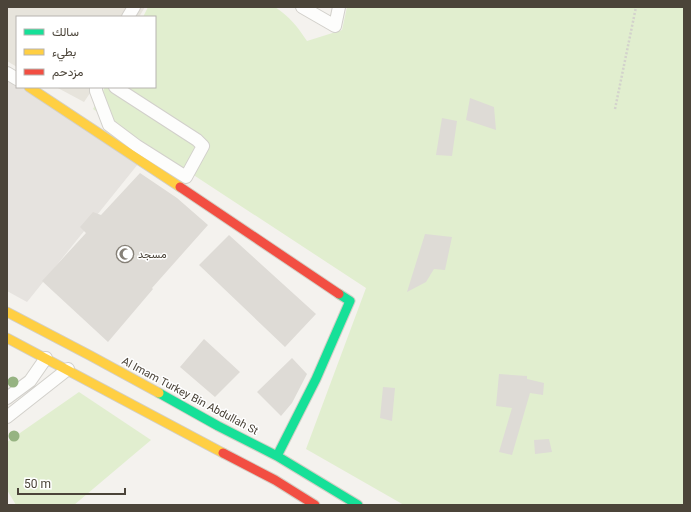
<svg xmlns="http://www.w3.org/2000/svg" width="691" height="512" viewBox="0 0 691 512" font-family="Roboto,Vazirmatn,sans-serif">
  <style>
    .residential { fill: #e7e4dc }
    .green { fill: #e1eecf }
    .parking { fill: #e6e3df }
    .building { fill: #dedbd6 }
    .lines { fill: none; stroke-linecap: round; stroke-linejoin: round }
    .street-casing { stroke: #d2d0cb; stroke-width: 14 }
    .fast-casing { stroke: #d3cfc5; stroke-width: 11 }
    .slow-casing { stroke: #d3cfc5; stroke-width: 11 }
    .jam-casing { stroke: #d3cfc5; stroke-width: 11 }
    .path { stroke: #d3d2cc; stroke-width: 2.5; stroke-dasharray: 2 2; stroke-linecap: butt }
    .street { stroke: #fdfdfc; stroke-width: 12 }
    .fast { stroke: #16e098; stroke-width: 9 }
    .slow { stroke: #ffcf43; stroke-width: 9 }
    .jam { stroke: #f24e42; stroke-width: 9 }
    .tree { fill: #96b382 }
    .labels { text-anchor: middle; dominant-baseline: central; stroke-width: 3; stroke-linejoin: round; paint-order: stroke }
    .poi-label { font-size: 11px; fill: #4b4439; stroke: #fff; text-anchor: start }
    .street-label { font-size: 11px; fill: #4b4439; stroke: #fff }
  </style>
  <rect width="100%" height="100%" fill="#f4f2ee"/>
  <!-- residential -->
  <path class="residential" d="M7,7H145L139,17H17V67L7,61Z
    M56,87H94L84,102Z"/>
  <!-- green -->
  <path class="green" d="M148,7H275C290,17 297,26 307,41L342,30L347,7H684V505H404L306,449L366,288L93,109L105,87H155V17H143Z
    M79,392L151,440L74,505H16L7,490V442Z"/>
  <!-- parking -->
  <path class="parking" d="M7,76L17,82V87H24L138,164L27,302L7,291Z"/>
  <!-- building -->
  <path class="building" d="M470,98L494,107L496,130L466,120Z
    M442,118L457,121L452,156L436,155Z
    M140,173L177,198L208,225L152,288L153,289L108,342L42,281L86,233L80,227L93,212L101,215Z
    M425,234L452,237L445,270L434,269L426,282L407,292Z
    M229,235L316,314L285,347L199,265Z
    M204,339L240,372L215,397L180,367Z
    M292,358L307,374L292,403L281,416L257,392Z
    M499,374L527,376V379L544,383L543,395L530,393L512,455L499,452L512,408L496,406Z
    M383,387L395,388L392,421L380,418Z
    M549,439L552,452L535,454L534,440Z"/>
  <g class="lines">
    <defs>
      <path id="street" d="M302,7L335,26L339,7
        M128,17L134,7
        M7,73L17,79
        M96,87V91L109,125L137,146L186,177L203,146L197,140L115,87
        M7,398L30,381L46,358
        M7,417L68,369"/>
      <path id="fast" d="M159,393L218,426L277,456L358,505
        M277,456L316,379L350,301L339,294"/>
      <path id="slow" d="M29,87L180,187
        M7,312L91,356L159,393
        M7,338L223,453"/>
      <path id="jam" d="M180,187L339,294
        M223,453L275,480L315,505"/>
    </defs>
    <!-- street casing -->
    <use href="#street" class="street-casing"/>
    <!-- fast casing -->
    <use href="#fast" class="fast-casing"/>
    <!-- slow casing -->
    <use href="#slow" class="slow-casing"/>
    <!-- jam casing -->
    <use href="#jam" class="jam-casing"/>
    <!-- path -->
    <path class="path" d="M615,109L636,7"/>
    <!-- street -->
    <use href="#street" class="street"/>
    <!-- fast -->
    <use href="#fast" class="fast"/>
    <!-- slow -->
    <use href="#slow" class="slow"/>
    <!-- jam -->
    <use href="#jam" class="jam"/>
  </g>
  <!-- trees -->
  <g class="tree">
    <circle cx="13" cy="382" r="5.5"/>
    <circle cx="14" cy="436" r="5.5"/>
  </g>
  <!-- icons -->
  <defs>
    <symbol id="mosque-ring" viewBox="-11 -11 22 22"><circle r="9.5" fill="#fff" stroke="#868178" stroke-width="1.5"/><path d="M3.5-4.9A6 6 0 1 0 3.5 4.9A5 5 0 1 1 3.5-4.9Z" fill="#868178"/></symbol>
  </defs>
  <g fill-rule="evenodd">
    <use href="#mosque-ring" x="115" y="244" width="20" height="20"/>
  </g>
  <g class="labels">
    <!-- poi labels -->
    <g class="poi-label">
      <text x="138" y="254">مسجد</text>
    </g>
    <!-- street labels -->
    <g class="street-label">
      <text transform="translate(190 396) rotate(28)">Al Imam Turkey Bin Abdullah St</text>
    </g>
  </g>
  <!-- border -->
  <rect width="691" height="512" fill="none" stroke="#4b4439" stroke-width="16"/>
  <!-- legend -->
  <rect x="16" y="16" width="140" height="72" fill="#ffffff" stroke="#b7b4b0"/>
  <rect x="24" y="29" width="20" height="6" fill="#16e098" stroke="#b7b4b0"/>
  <text x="52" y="36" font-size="12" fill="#4b4439">سالك</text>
  <rect x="24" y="49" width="20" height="6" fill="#ffcf43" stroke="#b7b4b0"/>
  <text x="52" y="56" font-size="12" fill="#4b4439">بطيء</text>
  <rect x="24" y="69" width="20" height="6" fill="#f24e42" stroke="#b7b4b0"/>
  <text x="52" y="76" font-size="12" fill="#4b4439">مزدحم</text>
  <!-- scale -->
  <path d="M18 488v6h107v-6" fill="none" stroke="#4b4439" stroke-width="2"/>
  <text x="24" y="488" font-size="12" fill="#4b4439" stroke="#ffffff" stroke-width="3" paint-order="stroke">50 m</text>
</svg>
